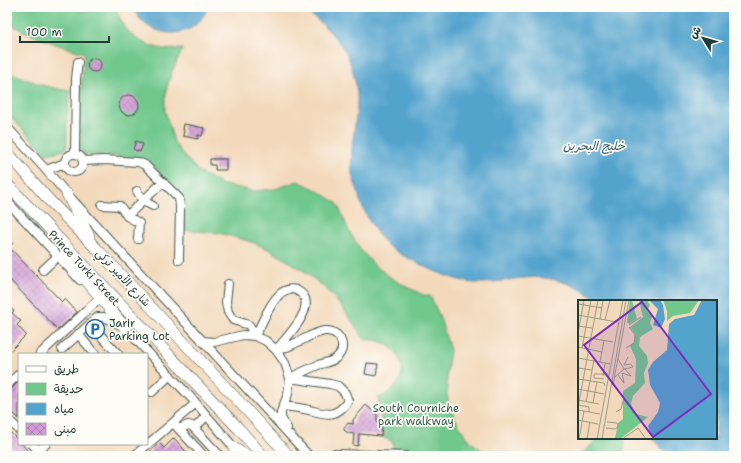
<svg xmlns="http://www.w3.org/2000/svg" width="741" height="463" viewBox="0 0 741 463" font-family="'Shantell Sans','Playpen Sans Arabic',sans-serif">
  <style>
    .green { fill: #71c88d; stroke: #488260 }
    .water { fill: #53a3cd; stroke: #397080 }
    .building { fill: url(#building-cross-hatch) }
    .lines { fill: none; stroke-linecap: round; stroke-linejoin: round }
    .minor-casing { stroke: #3f5448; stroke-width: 10 }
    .major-casing { stroke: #3f5448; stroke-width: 12 }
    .minor { stroke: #fff; stroke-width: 8 }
    .major { stroke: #fff; stroke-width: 11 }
    .labels { text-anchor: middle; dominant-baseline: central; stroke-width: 3.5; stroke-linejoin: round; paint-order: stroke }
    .street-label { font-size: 11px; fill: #1f3d34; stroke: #fdfcf7 }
    .poi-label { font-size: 11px; fill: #1f3d34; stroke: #fdfcf7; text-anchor: start }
    .park-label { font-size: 11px; fill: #34604a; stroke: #fdfcf7 }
    .water-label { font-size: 12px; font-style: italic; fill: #31616a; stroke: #fdfcf7 }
    .inset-road { fill: none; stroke: #9e9b85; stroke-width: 1 }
    .view { fill: #7b2cbf; fill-opacity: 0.15; stroke: #7b2cbf; stroke-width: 2 }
    .inset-edge { fill: none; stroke: #1f3d34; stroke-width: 2 }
  </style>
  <defs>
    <pattern id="building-cross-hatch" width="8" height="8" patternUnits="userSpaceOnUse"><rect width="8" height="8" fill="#d29bd5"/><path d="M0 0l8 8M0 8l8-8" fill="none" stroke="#aa80ae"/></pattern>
  </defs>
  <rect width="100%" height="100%" fill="#fdfcf7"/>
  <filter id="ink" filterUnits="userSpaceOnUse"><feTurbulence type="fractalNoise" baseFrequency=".025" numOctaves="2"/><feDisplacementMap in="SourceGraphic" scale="8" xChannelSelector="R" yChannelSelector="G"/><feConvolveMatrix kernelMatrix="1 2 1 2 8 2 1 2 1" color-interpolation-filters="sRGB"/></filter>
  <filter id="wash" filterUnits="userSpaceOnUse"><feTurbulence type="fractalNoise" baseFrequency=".012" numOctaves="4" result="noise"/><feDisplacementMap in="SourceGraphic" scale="16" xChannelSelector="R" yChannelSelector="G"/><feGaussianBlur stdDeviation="0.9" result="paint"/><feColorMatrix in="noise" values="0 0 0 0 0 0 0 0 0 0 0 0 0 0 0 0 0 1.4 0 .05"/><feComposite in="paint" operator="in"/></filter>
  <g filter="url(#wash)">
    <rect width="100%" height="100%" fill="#f3d9bb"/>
    <!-- green -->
    <path class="green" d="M7,7H68L80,11H89L100,9L102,7H115C118,13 120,19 123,24C131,38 148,47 164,49C170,50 177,49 183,49L172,71L167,87L165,100V111L174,142L185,157L198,171L220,184L253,191L275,189L298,181L317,190L337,203L348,229L360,249L375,266L396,281L423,295L430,296L439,315L450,350L447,374V393L449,405L459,426L471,442L490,456H422L410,449L404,450L393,449V443L388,439L384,438L378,398C380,397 384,396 386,394C393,390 401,380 402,372C403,368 401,363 400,360C394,345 380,339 365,340L342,307L325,288L304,271L270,250L252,242L219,233L184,230L185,200L162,175L144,158L84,154L78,148L81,89L85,53C58,45 31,37 7,22Z
      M7,70C27,81 48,88 70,91L67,120V145L65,150L47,154L44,152L7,113Z
      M599,438H624V456H577L585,451Z"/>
    <!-- water -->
    <path class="water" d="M132,7H208C198,33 172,40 148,26C142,22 136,14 132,7Z
      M295,7H734V456H673L661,448L652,438H716V301H597C577,284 551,275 525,278C507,279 491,284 474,283C458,282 428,269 414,261C404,256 392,250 384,242C375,231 366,216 361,203C359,199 359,195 358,191C356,186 353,180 352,174C349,147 358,120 357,93C356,84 352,66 348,57C343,44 323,23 311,15C306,11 300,9 295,7Z"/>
    <g id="blocks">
      <!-- building -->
      <path class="building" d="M87 65a7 7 0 1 1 14 0a7 7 0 1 1-14 0Z
        M119 105a10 10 0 1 1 20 0a10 10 0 1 1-20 0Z
        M184,124L204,128L202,136L198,135V139L183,136L184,130H183Z
        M136,141L143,144L140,152L133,149Z
        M210,159H226V170H215V165H210Z
        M7,238L13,243L9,247L62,302L65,299L77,312L58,330L7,277Z
        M7,305L14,311L12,313L21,321L17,325L26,335L7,354Z
        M367,363L378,364L376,376L365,374Z
        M19,381V419L7,407V391L11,389Z
        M366,405L377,415V422L382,427L381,436L359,434L358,446L353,445L354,434L348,433L344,430V428L348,423L353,424V420Z
        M7,429L19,441V444H22L28,451L23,456H7Z
        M174,438L190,456H145L159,443L164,448Z"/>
    </g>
  </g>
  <g filter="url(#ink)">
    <use href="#blocks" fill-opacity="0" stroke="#3f5448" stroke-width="1"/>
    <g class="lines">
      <defs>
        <path id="minor" d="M7,127L46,170L67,194L309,456
          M65 163a9 9 0 1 1 18 0a9 9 0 1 1-18 0Z
          M75,154L76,79L78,62
          M83,161L104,160L138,162L145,165L179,198L180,207L179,260
          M46,170L65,163
          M137,191L143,201L153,206
          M7,201L80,280
          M102,205L120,206L127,216L139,223L138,239
          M127,216L163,182
          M43,270L58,256
          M228,284L226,302L228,312L233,320L249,325L255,336
          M90,324L118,354
          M122,325L196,403L237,451
          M78,334L95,354
          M255,336C262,324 270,302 281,293C286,289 293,288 298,291C321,304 286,338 276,350
          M202,341L214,342L243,335L255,336L266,341L276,350L285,363L290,378L288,394L281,412V418L287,428
          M62,349L98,317H104L121,325
          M276,350C281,348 287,348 291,345C302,341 314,332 325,331C341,330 348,349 336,358C331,362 324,363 318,365C309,369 300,373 290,378
          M40,354L98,300
          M7,385L19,374
          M152,392L170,375
          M283,406C292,407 301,408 309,410C327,414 335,419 348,401L345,393L338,386L330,384L290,378
          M7,418L19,430
          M176,426L204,456
          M195,428L206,416
          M179,429L188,425L192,426L220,456
          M32,444L44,456
          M32,456L46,444
          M134,456L196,403
          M331,456L333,454L408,456"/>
        <path id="major" d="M7,152L49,200L95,247L243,406L289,456
          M7,184L239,429L263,456
          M67,194L89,236
          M65,254L126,329
          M234,448L246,456"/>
      </defs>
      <!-- minor casing -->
      <use href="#minor" class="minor-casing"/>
      <!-- major casing -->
      <use href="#major" class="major-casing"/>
      <!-- minor -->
      <use href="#minor" class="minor"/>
      <!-- major -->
      <use href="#major" class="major"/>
    </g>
  </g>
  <!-- icons -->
  <defs>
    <symbol id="parking-ring" viewBox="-11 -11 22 22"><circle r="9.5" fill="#fdfcf7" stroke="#1f6fb2" stroke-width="1.5"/><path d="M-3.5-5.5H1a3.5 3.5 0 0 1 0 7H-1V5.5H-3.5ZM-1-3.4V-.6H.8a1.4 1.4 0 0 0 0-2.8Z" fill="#1f6fb2"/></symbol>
  </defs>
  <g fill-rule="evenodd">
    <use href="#parking-ring" x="84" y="318" width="22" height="22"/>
  </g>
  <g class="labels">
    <!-- street labels -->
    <g class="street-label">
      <text transform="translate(84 268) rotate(47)">Prince Turki Street</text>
      <text transform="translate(123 278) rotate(47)">شارع الأمير تركي</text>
    </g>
    <!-- poi labels -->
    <g class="poi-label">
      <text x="109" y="323">Jarir<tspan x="109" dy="13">Parking Lot</tspan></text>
    </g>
    <!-- park labels -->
    <g class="park-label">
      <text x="416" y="408">South Courniche<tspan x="416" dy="13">park walkway</tspan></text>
    </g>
    <!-- water labels -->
    <g class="water-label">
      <text x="594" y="146">خليج البحرين</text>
    </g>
  </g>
  <!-- overview -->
  <g transform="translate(578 300)">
    <rect width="139" height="139" fill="#f3d9bb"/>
    <path d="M52,0H54L59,19L51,24L49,22ZM61,0H69L72,5L69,11L74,16L72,23L75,29L62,37L61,46L69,56L70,63L66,73L67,83L55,96L53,104L58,114L70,117L42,139H37L40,123L45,119V91L57,83L58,59L52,46L56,43L57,34L52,27L65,17ZM85,0H121L112,13L95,16L89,21V11Z" fill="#71c88d"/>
    <path d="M71,0H82L85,5L87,19L83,28L75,25L80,9ZM124,0H139V139L77,138L72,134L70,126L80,112L82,103L72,85L70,70L75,62L89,50L91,24L97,19L116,15Z" fill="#53a3cd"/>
    <path class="inset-road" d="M0,4L24,8M0,15L39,22M22,19L25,0M27,20L32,0M51,25L63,17M0,26L14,28M0,33L6,0M0,36L35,42M0,47L24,52M4,48L13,0M48,48L56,43L57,35L51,27M0,58L32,64M22,62L26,40M0,68L14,70M46,69L55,67L53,64L46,65L50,57M44,73L53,76L47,69M40,75L46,83L44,73M25,76L27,63M37,77L46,69L40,59M0,79L26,83L27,86M26,79L16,78V74H30M35,85L51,0M35,85L46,97L43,109L38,112M0,89L26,94M0,100L21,104M8,102L16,60M15,103L19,82M0,105L11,107V112M0,107L20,0M0,110L22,114M0,120L20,124M28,128L37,129L40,127L39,123L29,122M1,139L6,111M9,139L12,122M19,139L45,0M24,139L48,0M44,139L60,128L68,139"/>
    <path class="view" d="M64,2L133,94L75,137L6,45Z"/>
    <rect width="139" height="139" class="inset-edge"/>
  </g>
  <!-- margin -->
  <rect width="741" height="463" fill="none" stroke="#fdfcf7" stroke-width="24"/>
  <!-- legend -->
  <rect x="18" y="353" width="130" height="92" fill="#fdfcf7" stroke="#a4b0a9"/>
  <rect x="26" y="366" width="20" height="6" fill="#ffffff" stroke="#a4b0a9"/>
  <text x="54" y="373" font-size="12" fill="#1f3d34">طريق</text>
  <rect x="26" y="383" width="20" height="12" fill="#71c88d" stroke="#a4b0a9"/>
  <text x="54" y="393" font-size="12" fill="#1f3d34">حديقة</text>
  <rect x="26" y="403" width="20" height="12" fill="#53a3cd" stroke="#a4b0a9"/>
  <text x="54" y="413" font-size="12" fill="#1f3d34">مياه</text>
  <rect x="26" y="423" width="20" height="12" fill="url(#building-cross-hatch)" stroke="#a4b0a9"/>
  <text x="54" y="433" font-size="12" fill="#1f3d34">مبنى</text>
  <!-- north arrow -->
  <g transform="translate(703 38) rotate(307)" stroke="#fdfcf7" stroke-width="3" paint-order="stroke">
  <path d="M0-3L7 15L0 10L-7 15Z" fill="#1f3d34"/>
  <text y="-6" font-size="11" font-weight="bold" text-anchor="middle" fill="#1f3d34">ش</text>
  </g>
  <!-- scale -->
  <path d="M20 36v6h89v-6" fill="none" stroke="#1f3d34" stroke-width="2"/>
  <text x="26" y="36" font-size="12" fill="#1f3d34" stroke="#fdfcf7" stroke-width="3" paint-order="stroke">100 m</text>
</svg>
